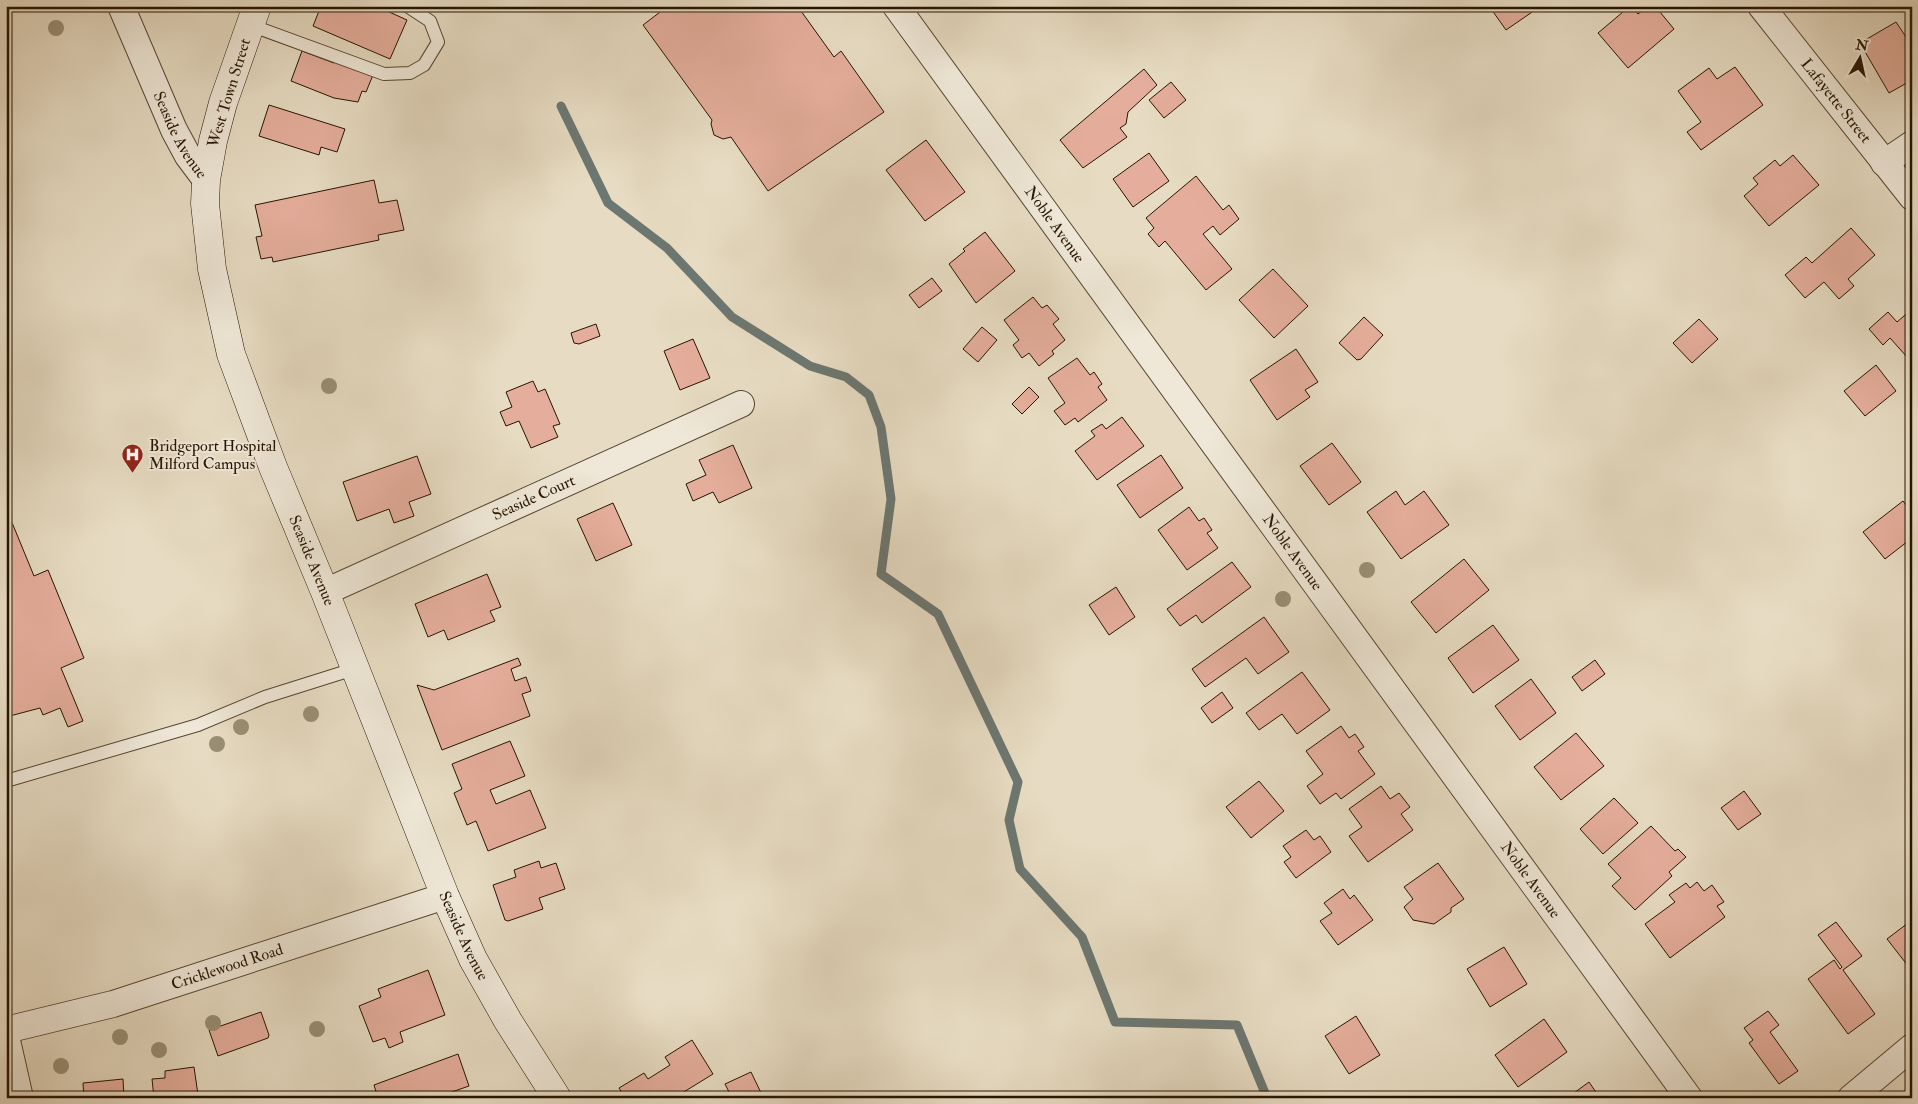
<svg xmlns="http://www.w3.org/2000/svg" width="1918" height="1104" viewBox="0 0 1918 1104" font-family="'IM FELL Double Pica',serif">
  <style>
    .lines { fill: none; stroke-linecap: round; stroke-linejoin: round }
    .stream { stroke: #6c7771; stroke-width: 9 }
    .building { fill: #e5ae9c; stroke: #271401 }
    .lane-casing { stroke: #574632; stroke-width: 14 }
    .street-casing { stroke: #574632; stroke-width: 28 }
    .secondary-casing { stroke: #271401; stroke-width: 29 }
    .lane { stroke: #efe8d8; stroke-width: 12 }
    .street { stroke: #efe8d8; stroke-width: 26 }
    .secondary { stroke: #efe8d8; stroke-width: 28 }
    .tree { fill: #998f74 }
    .labels { text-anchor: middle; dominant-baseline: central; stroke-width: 4; stroke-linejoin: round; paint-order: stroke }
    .street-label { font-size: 16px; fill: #271401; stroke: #efe8d8 }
    .poi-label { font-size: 16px; fill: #271401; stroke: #efe8d8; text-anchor: start }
  </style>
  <rect width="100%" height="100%" fill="#e7dcc3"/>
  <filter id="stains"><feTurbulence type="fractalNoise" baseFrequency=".004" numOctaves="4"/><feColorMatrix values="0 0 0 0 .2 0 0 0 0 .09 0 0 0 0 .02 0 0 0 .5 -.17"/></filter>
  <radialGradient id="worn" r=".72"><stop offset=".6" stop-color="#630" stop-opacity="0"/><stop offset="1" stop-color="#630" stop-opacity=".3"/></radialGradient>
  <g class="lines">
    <!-- stream -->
    <path class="stream" d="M561,106L608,203L667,248L732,317L810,366L846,377L869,395L881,427L891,499L881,574L938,614L1018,782L1009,820L1020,869L1082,937L1115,1022L1237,1025L1267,1098"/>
  </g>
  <!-- building -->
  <path class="building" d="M321,6H376L407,20L390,59L313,26Z
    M668,6H806L801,11L834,57L841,51L884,112L768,191L731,137L723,139L714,135L711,124L712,120L643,25Z
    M1489,6H1545L1539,10L1538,8L1506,30Z
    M1630,6H1632L1638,14L1648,6H1655L1674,29L1628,68L1598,33Z
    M1896,22L1912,46V80L1889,93L1860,43Z
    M302,51L334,63L335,60L373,75L366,92L362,91L358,102L334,98L291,81Z
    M1735,67L1763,105L1701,150L1687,132L1701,122L1678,91L1709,68L1717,79Z
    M1144,69L1157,85L1128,112L1126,124L1120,128L1127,137L1083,168L1060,140Z
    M1171,82L1186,100L1164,118L1149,100Z
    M269,105L345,129L337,152L321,147L319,155L259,136Z
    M926,140L965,192L925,221L886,170Z
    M1149,153L1169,181L1133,207L1113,179Z
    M1793,155L1819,185L1769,226L1744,196L1758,184L1753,178L1775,160L1780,166Z
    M1196,176L1223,210L1229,205L1239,219L1220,235L1213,226L1203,234L1232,269L1206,290L1165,241L1159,247L1148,234L1154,228L1146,218Z
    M374,180L379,203L397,200L404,230L378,235L379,240L273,262L272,257L261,259L256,237L262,236L255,205Z
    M1851,228L1875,255L1848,279L1854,286L1839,299L1824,282L1805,298L1785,275L1806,257L1812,263Z
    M985,232L1015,271L976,303L949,264L965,251L963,249Z
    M1273,269L1308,306L1274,338L1239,300Z
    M932,278L942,291L919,308L909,295Z
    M1033,297L1042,308L1047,305L1059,319L1053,324L1065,340L1052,351L1054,354L1039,366L1029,353L1022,358L1013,345L1019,340L1004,320Z
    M1912,309V353L1907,357L1890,338L1883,345L1869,329L1888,312L1897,322Z
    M1364,317L1383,335L1361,359L1357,360L1339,343Z
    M1699,319L1718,339L1692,363L1673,343Z
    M596,324L600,336L579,344L574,343L571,333Z
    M982,327L997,340L978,362L963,349Z
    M693,339L710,378L680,390L664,351Z
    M1296,349L1318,382L1305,390L1310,397L1277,420L1250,380Z
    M1077,358L1090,375L1094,372L1102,384L1098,387L1107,400L1078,422L1075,418L1065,425L1054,411L1065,403L1048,378Z
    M1876,365L1896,391L1865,416L1844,391Z
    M533,381L538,392L545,389L560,424L553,426L558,437L531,448L519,421L506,426L500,412L512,407L506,392Z
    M1029,387L1039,397L1022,414L1012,404Z
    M1122,417L1144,446L1097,480L1075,451L1095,436L1091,431L1102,424L1106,429Z
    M1332,443L1361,482L1329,505L1300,466Z
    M733,445L752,488L719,503L713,492L693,501L686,484L706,475L699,460Z
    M1161,455L1183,488L1140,518L1117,485Z
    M417,456L431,494L409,502L414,516L394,523L389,509L357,521L343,482Z
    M1396,491L1405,505L1424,491L1449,525L1401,559L1367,512Z
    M1903,501L1912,512V538L1885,559L1863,532Z
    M613,503L632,545L596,561L577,519Z
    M1189,507L1199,521L1204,518L1212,530L1207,533L1218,548L1187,570L1158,530Z
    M6,508L34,576L48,570L84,658L61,668L83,721L68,727L60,708L43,715L40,708L6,717Z
    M1464,559L1489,590L1436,633L1411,602Z
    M1232,562L1251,587L1202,623L1196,615L1180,626L1167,609Z
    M487,574L501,607L490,611L495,621L448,640L444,630L428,637L415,604Z
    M1116,587L1135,617L1109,635L1089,605Z
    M1264,617L1289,652L1258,674L1246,658L1205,687L1192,669Z
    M1493,625L1519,660L1473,693L1448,658Z
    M518,658L521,665L511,669L515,681L526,677L531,691L522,694L530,716L442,750L417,685L434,690Z
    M1595,660L1605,674L1582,691L1572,677Z
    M1302,672L1330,710L1297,734L1282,714L1259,730L1246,713Z
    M1531,679L1556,713L1520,740L1495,706Z
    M1222,692L1233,708L1212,723L1201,708Z
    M1341,726L1349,738L1355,734L1364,747L1358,751L1375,774L1341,799L1336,793L1320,804L1307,786L1323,774L1306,751Z
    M1576,733L1604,766L1561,800L1534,767Z
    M510,741L525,776L490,790L496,804L530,790L546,828L488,851L476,821L467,825L454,793L462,789L452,764Z
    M1259,781L1284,811L1251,838L1226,807Z
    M1381,786L1390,799L1399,793L1410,807L1401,814L1413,830L1368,862L1349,836L1362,827L1349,809Z
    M1744,791L1761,814L1738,830L1721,808Z
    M1614,798L1638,823L1603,854L1580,829Z
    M1651,826L1675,851L1678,849L1686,857L1669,872L1672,876L1635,910L1612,886L1621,878L1608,864Z
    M1306,830L1314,840L1320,836L1331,852L1296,878L1284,862L1291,857L1283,846Z
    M539,861L541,868L556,863L565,889L539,898L543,909L508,921L505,920L493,885L516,877L514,870Z
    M1438,863L1464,899L1451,908V912L1434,924L1413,920L1404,907L1413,899L1404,887Z
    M1697,882L1704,891L1712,885L1724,902L1717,906L1725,917L1670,958L1645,924L1675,902L1669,895L1686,883L1690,888Z
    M1343,889L1350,899L1354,895L1373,920L1338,945L1320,921L1332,913L1324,903Z
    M1912,920V971L1887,939Z
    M1836,922L1862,956L1843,970L1875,1014L1848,1034L1808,979L1834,960L1840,969L1842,967L1818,935Z
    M1504,947L1527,984L1490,1007L1467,969Z
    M428,970L445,1015L400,1032L403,1042L389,1048L385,1038L373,1042L359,1006L381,997L378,989Z
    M1768,1011L1779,1025L1770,1032L1798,1071L1779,1084L1749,1043L1753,1040L1744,1028Z
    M261,1012L269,1035L268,1038L218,1056L209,1030Z
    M1356,1016L1380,1055L1349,1074L1325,1036Z
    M1544,1019L1567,1052L1518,1087L1495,1055Z
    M692,1040L713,1074L674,1098H625L619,1088L644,1073L648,1079L670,1065L665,1057Z
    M458,1054L469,1086L449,1093L451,1097L378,1098L374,1085Z
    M194,1067L198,1095L214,1093V1098H154L152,1079L165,1078V1071Z
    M751,1072L763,1097L732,1098L725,1084Z
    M123,1079L124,1098H84L83,1083Z
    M1589,1082L1600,1098H1567Z"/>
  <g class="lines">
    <defs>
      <path id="lane" d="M250,25L384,74L410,73L424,65L438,42L430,21L407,6
        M6,781L198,725L265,697L354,669"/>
      <g id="street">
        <path id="s1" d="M121,6L174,130L188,156L206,180"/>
        <path id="s2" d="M896,6L1689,1098"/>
        <path id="s3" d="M1761,6L1912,197"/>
        <path d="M1884,163L1912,144"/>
        <path id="s4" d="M325,592L741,404"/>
        <path id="s5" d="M6,1030L113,1004L445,896"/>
        <path d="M6,1036L20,1098"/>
        <path d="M1851,1098L1912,1047"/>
      </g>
      <g id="secondary">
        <path id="s6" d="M257,6L223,103L213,141L206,180L205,204L212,269L231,354L273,467L325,592L445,896L473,959L508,1021L557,1098"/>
      </g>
    </defs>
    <!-- lane casing -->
    <use href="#lane" class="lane-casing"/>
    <!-- street casing -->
    <use href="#street" class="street-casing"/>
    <!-- secondary casing -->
    <use href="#secondary" class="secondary-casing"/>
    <!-- lane -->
    <use href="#lane" class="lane"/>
    <!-- street -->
    <use href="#street" class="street"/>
    <!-- secondary -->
    <use href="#secondary" class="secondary"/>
  </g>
  <!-- trees -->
  <g class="tree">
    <circle cx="56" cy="28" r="8"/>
    <circle cx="329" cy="386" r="8"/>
    <circle cx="1367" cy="570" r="8"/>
    <circle cx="1283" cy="599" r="8"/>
    <circle cx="311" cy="714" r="8"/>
    <circle cx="241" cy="727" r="8"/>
    <circle cx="217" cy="744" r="8"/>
    <circle cx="213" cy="1023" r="8"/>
    <circle cx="317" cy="1029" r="8"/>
    <circle cx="120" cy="1037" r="8"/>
    <circle cx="159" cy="1050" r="8"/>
    <circle cx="61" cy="1066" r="8"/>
  </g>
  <!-- icons -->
  <defs>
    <symbol id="hospital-pin" viewBox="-11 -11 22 30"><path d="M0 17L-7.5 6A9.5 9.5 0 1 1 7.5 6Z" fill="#8f2418" stroke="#efe8d8"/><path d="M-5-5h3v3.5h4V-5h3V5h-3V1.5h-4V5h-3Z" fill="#fff"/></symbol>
  </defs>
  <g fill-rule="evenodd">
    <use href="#hospital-pin" x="120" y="442" width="25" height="34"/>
  </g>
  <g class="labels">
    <!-- street labels -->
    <g class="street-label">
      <text transform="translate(229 93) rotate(-73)">West Town Street</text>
      <text stroke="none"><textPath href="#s3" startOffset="121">Lafayette Street</textPath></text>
      <text stroke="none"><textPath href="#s1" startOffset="142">Seaside Avenue</textPath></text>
      <text stroke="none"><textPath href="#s2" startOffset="270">Noble Avenue</textPath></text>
      <text stroke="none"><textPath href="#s4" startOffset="229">Seaside Court</textPath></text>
      <text stroke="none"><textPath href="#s2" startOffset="675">Noble Avenue</textPath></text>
      <text stroke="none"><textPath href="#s6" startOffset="580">Seaside Avenue</textPath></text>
      <text stroke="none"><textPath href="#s2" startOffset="1080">Noble Avenue</textPath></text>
      <text stroke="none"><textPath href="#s6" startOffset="985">Seaside Avenue</textPath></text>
      <text stroke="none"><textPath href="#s5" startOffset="230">Cricklewood Road</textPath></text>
    </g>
    <!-- poi labels -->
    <g class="poi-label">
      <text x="149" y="446">Bridgeport Hospital<tspan x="149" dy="18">Milford Campus</tspan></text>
    </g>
  </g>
  <!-- margin -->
  <rect width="1918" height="1104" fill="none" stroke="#e7dcc3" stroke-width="25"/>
  <rect x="8" y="8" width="1903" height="1089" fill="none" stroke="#271401" stroke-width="2.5"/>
  <rect x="12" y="12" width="1893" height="1079" fill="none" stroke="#271401"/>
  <!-- north arrow -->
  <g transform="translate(1860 58) rotate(9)" stroke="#efe8d8" stroke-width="4" paint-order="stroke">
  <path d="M0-4L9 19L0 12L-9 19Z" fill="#271401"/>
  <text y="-8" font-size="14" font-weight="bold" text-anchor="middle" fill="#271401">N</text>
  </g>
  <rect width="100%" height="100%" filter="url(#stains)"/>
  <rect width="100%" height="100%" fill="url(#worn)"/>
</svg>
